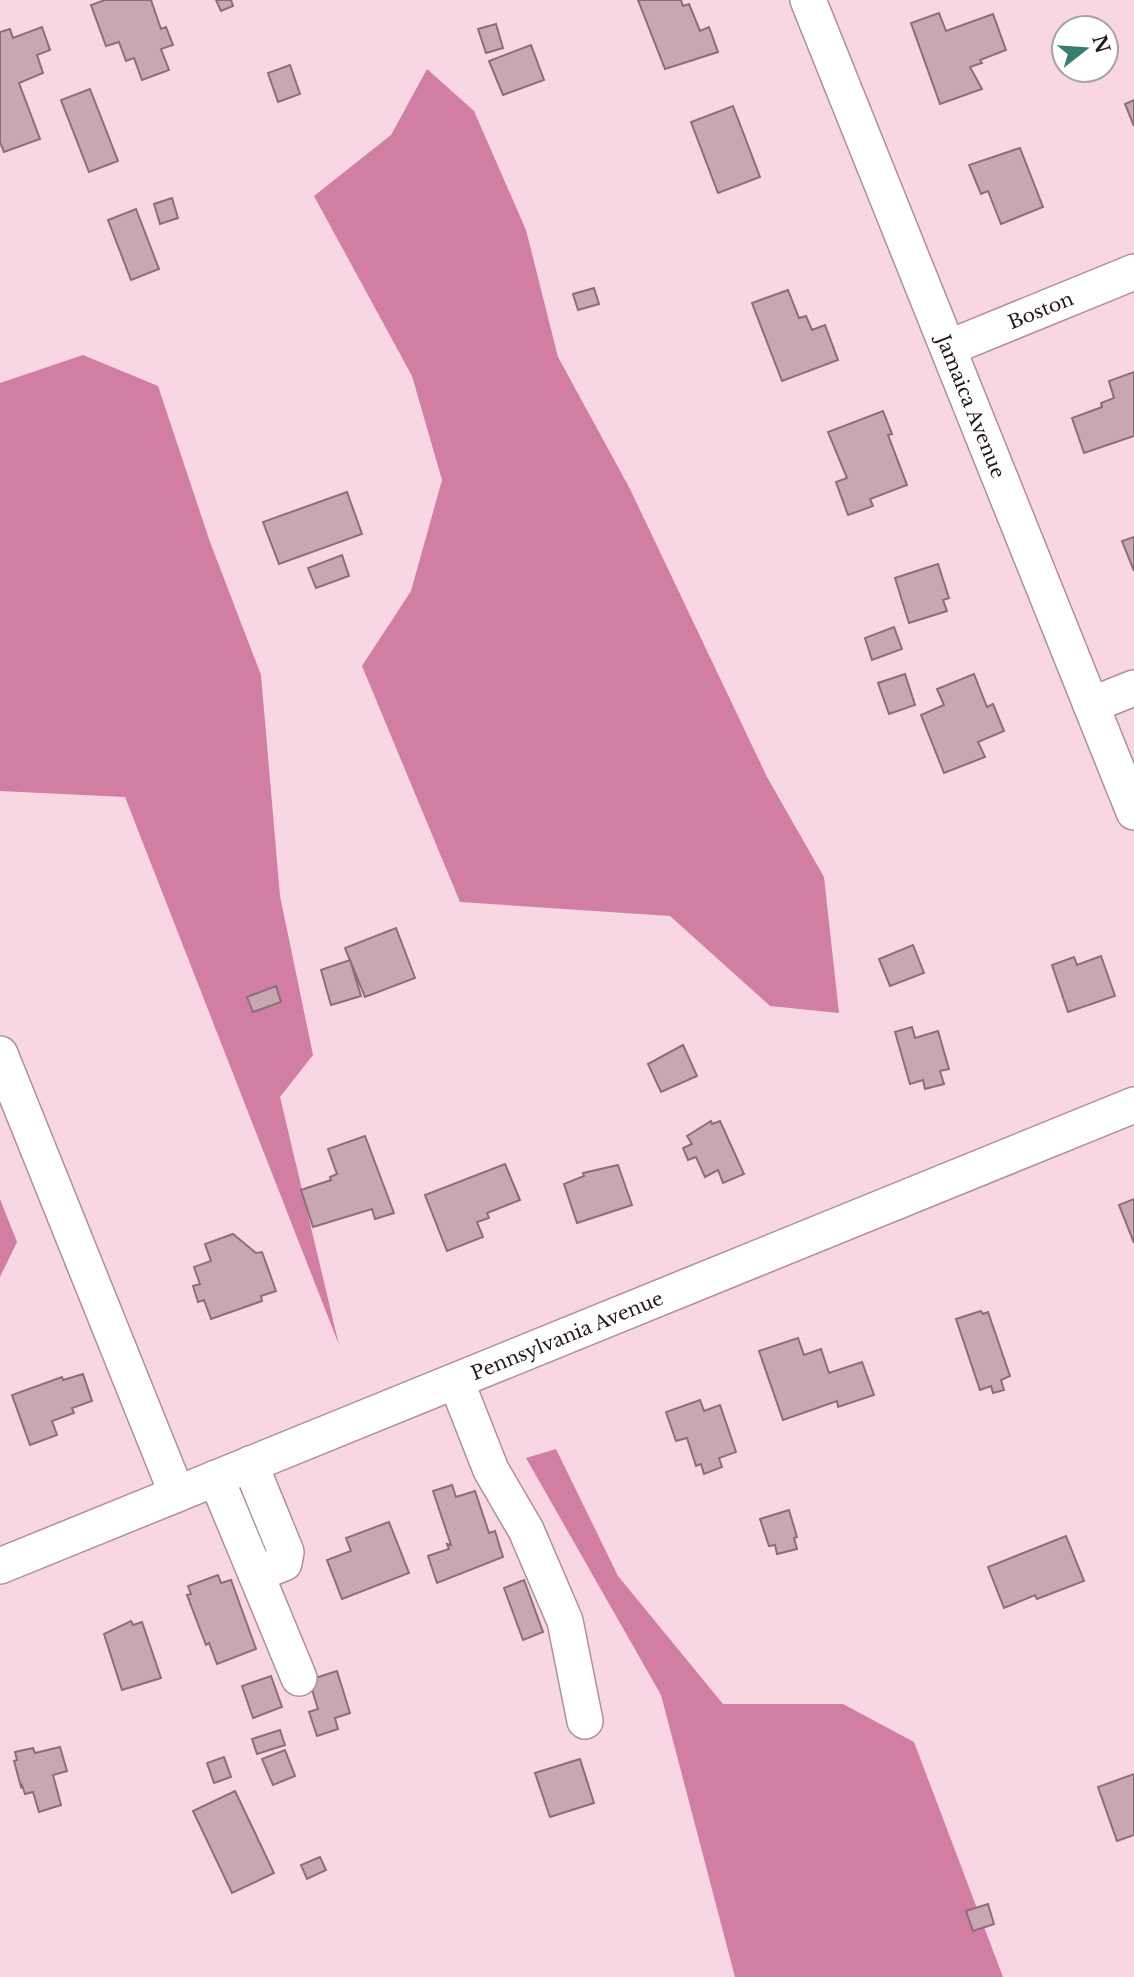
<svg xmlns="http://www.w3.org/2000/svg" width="1134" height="1977" viewBox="0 0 1134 1977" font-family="'Libre Baskerville',serif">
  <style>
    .forest { fill: #d27ea2 }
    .building { fill: #c8a7b3; stroke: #8c6e7a; stroke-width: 2 }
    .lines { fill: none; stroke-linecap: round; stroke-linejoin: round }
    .minor-casing { stroke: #af8f9b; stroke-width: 38 }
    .minor { stroke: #fff; stroke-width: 35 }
    .labels { text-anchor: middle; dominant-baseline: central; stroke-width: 6; stroke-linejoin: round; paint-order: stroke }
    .street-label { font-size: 19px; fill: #25191e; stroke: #fff }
  </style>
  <rect width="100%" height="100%" fill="#f8d6e3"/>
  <!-- forest -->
  <path class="forest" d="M427,69L474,111L526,230L558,357L630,489L767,777L824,877L839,1013L770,1006L670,916L460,902L362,666L411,591L442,480L412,376L314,196L391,135Z
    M83,355L158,386L210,542L261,675L280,896L313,1055L280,1097L339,1345L125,797L0,791V383Z
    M0,1199L17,1242L0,1277Z
    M556,1449L618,1576L723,1704H843L914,1742L1003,1977H735L661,1695L526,1458Z"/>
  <!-- building -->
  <path class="building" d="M105,0H151L161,29L166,27L173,45L161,49L169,70L142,80L134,58L126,61L119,42L106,46L91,5Z
    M216,0H231L233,6L221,11Z
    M638,0H681L683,6L689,4L700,31L709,27L718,52L665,69Z
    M939,13L946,31L993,14L1006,50L980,60L982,63L970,67L982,89L940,104L911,23Z
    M496,24L503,48L486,53L478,29Z
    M42,27L50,50L37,55L43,73L19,83L40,139L4,152L0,142V32L10,29L13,38Z
    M531,45L544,80L503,95L489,61Z
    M290,65L300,94L278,102L268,73Z
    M90,89L118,161L89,172L61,100Z
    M1134,100V126L1125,104Z
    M733,106L760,177L718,193L691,122Z
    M1020,148L1043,207L1001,224L988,191L981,194L969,165Z
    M172,198L178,218L160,224L154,204Z
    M136,209L159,269L131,280L108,220Z
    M594,288L599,304L578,310L573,294Z
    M788,290L799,318L806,316L812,330L825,325L838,360L782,381L752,303Z
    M1134,372V436L1084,453L1072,418L1102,407L1101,403L1114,398L1109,381Z
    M883,411L892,434L888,435L907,485L870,499L873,506L848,515L836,482L847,478L828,432Z
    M347,492L362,534L279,564L263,522Z
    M1134,537V571L1122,541Z
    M342,555L349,576L316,588L308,568Z
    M938,564L949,598L943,600L947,611L909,623L895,578Z
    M894,627L902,649L872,660L865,638Z
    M905,674L915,705L889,714L878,683Z
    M974,674L987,707L993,704L1004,731L978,742L985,757L944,773L921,715L944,705L937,689Z
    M396,928L415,978L365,997L345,948Z
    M913,945L924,973L890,986L879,959Z
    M1101,956L1115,996L1068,1012L1052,965L1074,957L1077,965Z
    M350,960L361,996L331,1005L321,970Z
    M276,986L281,1002L253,1012L247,997Z
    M912,1027L915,1038L938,1031L949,1069L940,1071L944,1084L925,1089L923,1080L910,1084L895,1032Z
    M683,1045L697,1076L661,1092L648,1064Z
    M711,1121L712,1124L720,1121L744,1174L723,1183L718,1170L705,1177L696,1157L688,1160L683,1148L692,1144L687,1136Z
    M365,1136L394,1213L375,1219L372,1209L313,1227L301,1190L331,1180L330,1177L337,1174L328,1149Z
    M505,1164L520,1200L487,1213L489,1218L477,1222L483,1237L447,1251L425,1195Z
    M618,1165L632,1205L577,1223L564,1184L584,1176L583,1173Z
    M1134,1199V1243L1119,1205Z
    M233,1234L256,1253L262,1252L276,1291L261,1296L262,1301L211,1319L204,1300L198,1302L193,1286L200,1284L194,1267L211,1261L205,1244Z
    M981,1311L983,1314L988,1312L1010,1376L1001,1380L1004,1390L993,1393L991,1386L980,1390L956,1319Z
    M798,1338L804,1355L821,1349L829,1373L862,1362L874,1395L838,1407L837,1401L783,1420L759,1351Z
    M83,1374L92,1401L72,1408L74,1413L52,1421L57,1435L30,1445L12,1395L62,1377L63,1380Z
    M700,1400L704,1411L720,1405L736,1452L719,1458L722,1467L704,1474L701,1464L696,1466L687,1438L676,1441L666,1412Z
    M452,1485L456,1497L475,1491L489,1533L495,1531L503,1557L437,1583L428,1556L449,1549L447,1544L451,1545L433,1491Z
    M789,1510L797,1537L794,1538L797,1549L777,1554L775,1545L769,1546L760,1519Z
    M389,1522L409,1573L342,1599L327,1560L351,1551L346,1538Z
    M1066,1536L1084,1581L1037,1599L1035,1595L1004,1608L988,1567Z
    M218,1575L221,1583L231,1580L256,1649L217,1664L209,1643L206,1645L187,1595L191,1594L188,1586Z
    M524,1580L543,1632L523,1640L504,1588Z
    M131,1621L133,1625L142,1622L161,1678L122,1690L104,1634Z
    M337,1671L350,1713L335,1718L338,1729L317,1736L309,1712L318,1709L309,1680Z
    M271,1676L282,1707L253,1718L242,1686Z
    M280,1730L285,1745L257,1754L252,1739Z
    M60,1747L67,1771L53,1775L61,1805L39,1812L33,1792L25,1794L22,1785L21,1787L14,1761L17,1760L15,1752L33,1748L35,1753Z
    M285,1750L295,1776L273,1785L262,1759Z
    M224,1757L231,1777L214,1783L207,1763Z
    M580,1759L594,1803L550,1817L535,1773Z
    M1134,1774V1835L1117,1841L1098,1787Z
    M235,1791L274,1873L232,1893L193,1811Z
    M320,1857L326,1870L307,1879L301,1865Z
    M988,1904L994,1924L973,1931L966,1911Z"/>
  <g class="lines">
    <defs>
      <g id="minor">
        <path id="s1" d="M808,0L1134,812"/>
        <path id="s2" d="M948,348L1134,272"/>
        <path d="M1091,705L1134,688"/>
        <path d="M0,1054L177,1494"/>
        <path d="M456,1381L491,1470L526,1530L565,1621L585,1721"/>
        <path d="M216,1478L256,1574L284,1563L286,1552L250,1464"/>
        <path id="s3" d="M0,1566L1134,1105"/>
        <path d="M256,1574L299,1678"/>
      </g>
    </defs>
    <!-- minor casing -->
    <use href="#minor" class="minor-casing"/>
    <!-- minor -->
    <use href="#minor" class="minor"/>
  </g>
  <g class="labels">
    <!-- street labels -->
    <g class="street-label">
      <text stroke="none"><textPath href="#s2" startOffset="100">Boston</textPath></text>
      <text stroke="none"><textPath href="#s1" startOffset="438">Jamaica Avenue</textPath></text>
      <text stroke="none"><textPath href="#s3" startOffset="612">Pennsylvania Avenue</textPath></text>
    </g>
  </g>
  <!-- north arrow -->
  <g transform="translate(1085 49) rotate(73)"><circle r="33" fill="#ffffff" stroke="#a8a3a5" stroke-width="2"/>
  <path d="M0-5L12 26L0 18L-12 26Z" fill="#397d71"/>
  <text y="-10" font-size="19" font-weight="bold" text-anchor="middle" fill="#25191e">N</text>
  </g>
</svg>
